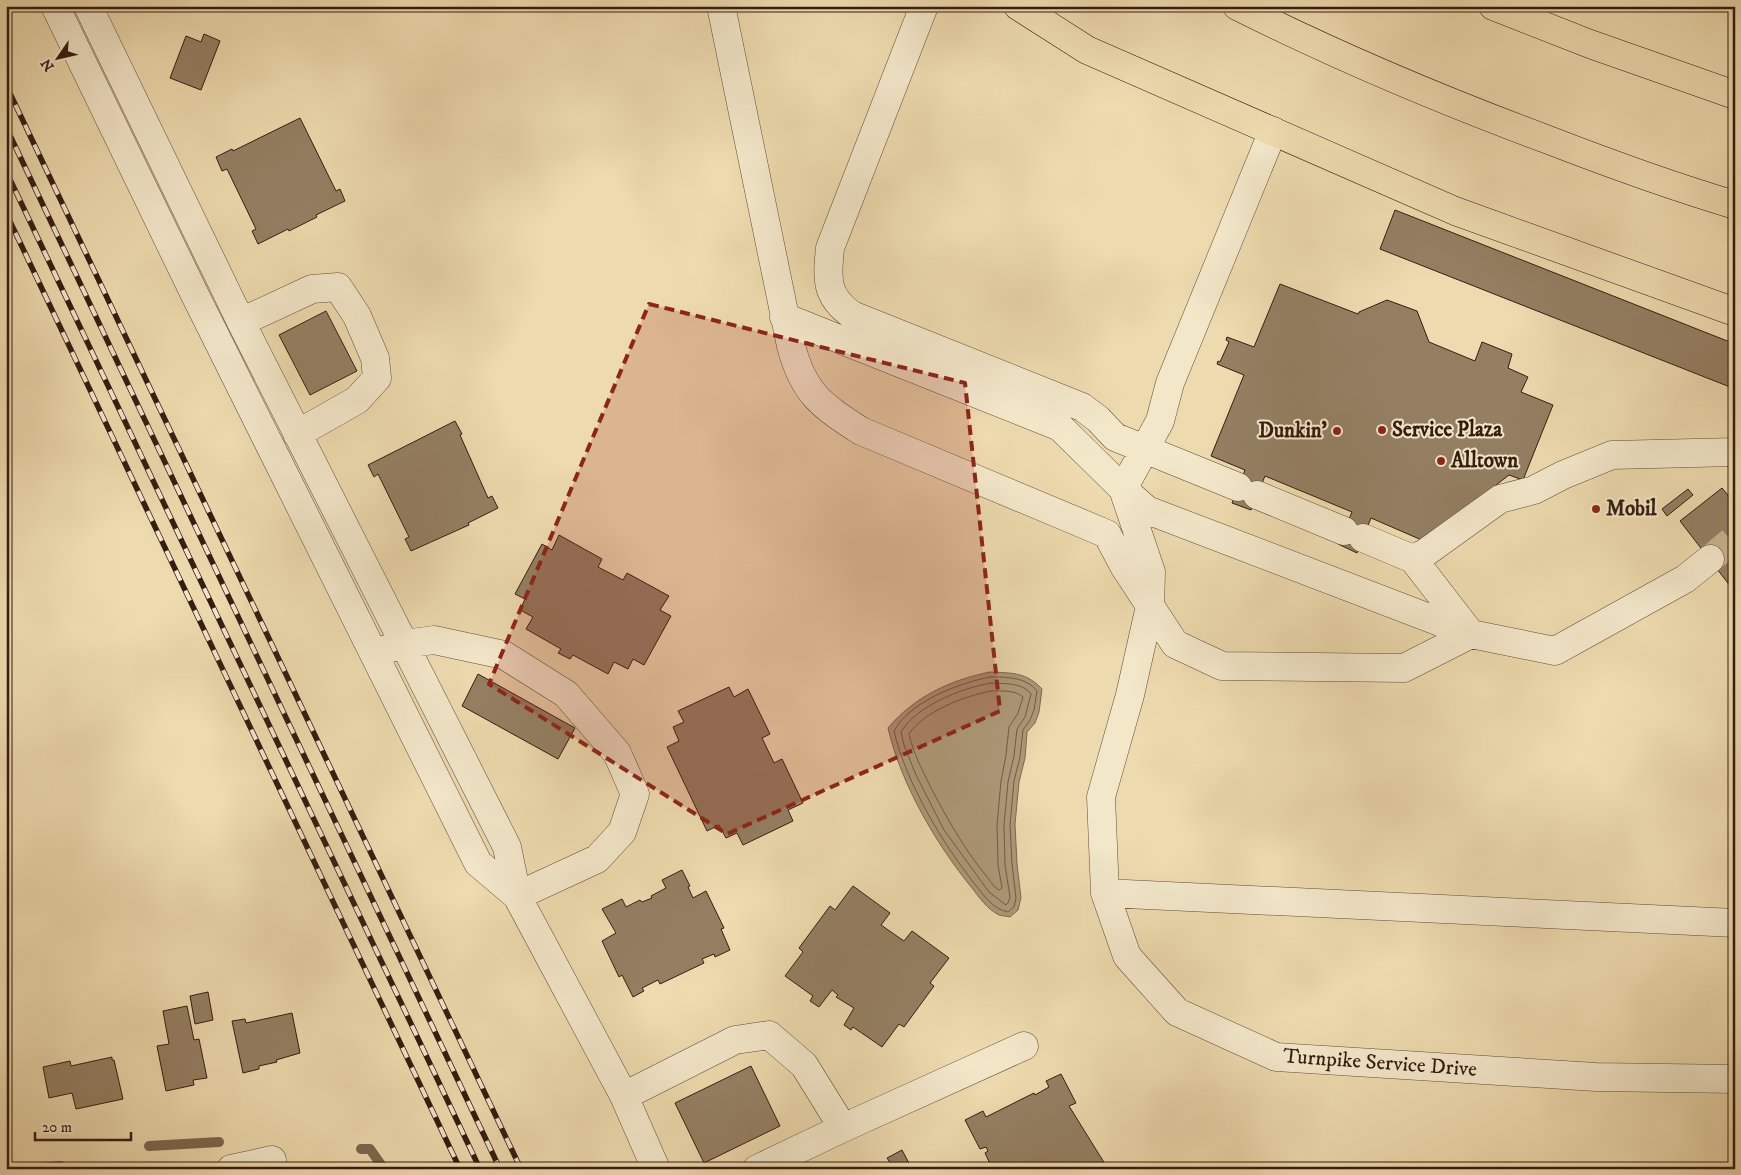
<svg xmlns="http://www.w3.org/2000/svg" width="1741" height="1175" viewBox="0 0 1741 1175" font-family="'IM FELL DW Pica',serif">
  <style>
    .water { fill: #ae9979; stroke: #7d674f }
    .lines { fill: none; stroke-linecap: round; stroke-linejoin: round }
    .shore { stroke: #715a45; stroke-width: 1 }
    .stream { stroke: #7d674f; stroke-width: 10 }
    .building { fill: #947f63; stroke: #341c11 }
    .minor-tunnel { stroke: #c8b48f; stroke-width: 28; stroke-dasharray: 28 14; stroke-linecap: butt }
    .minor-casing { stroke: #624c38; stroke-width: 29 }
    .highway-casing { stroke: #341c11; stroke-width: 29 }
    .minor { stroke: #f3e7ca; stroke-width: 28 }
    .highway { stroke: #eddaae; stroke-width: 28 }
    .rail-casing { stroke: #341c11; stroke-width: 5.5 }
    .rail { stroke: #f3e7ca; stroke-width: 4; stroke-dasharray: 11; stroke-linecap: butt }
    .marked { fill: #8f2418; fill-opacity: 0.2; stroke: #8f2418; stroke-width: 4; stroke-dasharray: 10 6; stroke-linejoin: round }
    .poi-dot { fill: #8f2418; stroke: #f3e7ca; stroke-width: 2 }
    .labels { text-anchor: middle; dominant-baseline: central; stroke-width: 4; stroke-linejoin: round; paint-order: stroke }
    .poi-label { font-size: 21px; font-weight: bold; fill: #341c11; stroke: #f3e7ca; text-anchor: start }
    .street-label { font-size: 21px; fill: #341c11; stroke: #f3e7ca }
  </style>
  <rect width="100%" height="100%" fill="#eddaae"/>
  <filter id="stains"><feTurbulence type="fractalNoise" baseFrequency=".004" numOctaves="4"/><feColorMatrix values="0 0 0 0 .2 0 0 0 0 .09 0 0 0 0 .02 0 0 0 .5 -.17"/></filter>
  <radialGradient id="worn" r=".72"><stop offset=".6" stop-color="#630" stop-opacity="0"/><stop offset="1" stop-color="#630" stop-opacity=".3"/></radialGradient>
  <!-- water -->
  <path class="water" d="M990,672C1012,673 1026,672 1042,689L1039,712L1035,723L1027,732L1025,758L1019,782L1015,824L1017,864L1021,898L1018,910L1010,917C1007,916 1002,916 999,915C987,909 979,897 972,888C936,844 901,784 888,728C914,697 950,680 990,672Z"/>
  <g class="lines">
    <!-- shore -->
    <path class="shore" d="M990,677C1007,677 1026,677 1037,691L1034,710L1030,720L1023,730L1020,757L1014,781L1010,825L1012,864L1016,898L1014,907L1008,912C992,909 983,894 974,883C942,843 905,780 894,731C909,702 959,683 990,677Z
      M991,683C1004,684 1022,682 1031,694L1025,717L1017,729L1014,756L1008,782L1004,825L1005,865L1010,897L1008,903L1006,905L989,892L944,830L916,775L904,745L901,732C916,706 962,688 991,683Z
      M991,691C1002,691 1015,690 1023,697L1018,713L1009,727L1006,755L1001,781L997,825L998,865L1002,888L999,890C993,887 989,879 984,873C963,847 947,818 931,788C923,771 913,753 909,734C924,711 965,696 991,691Z"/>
    <!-- stream -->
    <path class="stream" d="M149,1146L219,1142
      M361,1149H370L384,1169
      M32,1169L60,1166"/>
  </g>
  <!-- building -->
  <path class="building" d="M204,34L220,41L201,90L170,78L186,36L201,42Z
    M300,118L336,191L340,189L345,201L316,215L317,217L289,231L288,229L258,244L252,231L256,229L227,169L222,171L216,157L232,149L233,151Z
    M1395,210L1735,344V389L1380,249Z
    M1280,284L1358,314L1359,312L1387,300L1417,311L1429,342L1475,361L1482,342L1512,354L1508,368L1528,377L1521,392L1553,405L1523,480L1509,475L1424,541L1371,518L1357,553L1338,544L1352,512L1265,476L1251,510L1232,503L1245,470L1211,456L1244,375L1217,364L1218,361L1220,362L1229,342L1226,340L1227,337L1254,347Z
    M326,311L357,371L310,395L279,335Z
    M455,421L462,434L460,435L488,498L492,496L498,508L468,523L469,525L411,551L405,539L409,537L378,474L374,477L368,465Z
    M1722,488L1735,504L1734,591L1680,521Z
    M1688,489L1693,495L1667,516L1662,509Z
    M559,535L602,559L598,567L623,580L627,573L669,596L660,610L671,616L644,665L633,659L628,669L614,662L608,674L573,655L570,659L558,653L561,649L526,629L533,617L520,610L525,599L515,594L542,544L552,550Z
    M478,674L575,728L558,759L462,706Z
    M729,687L734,697L748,689L770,734L762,738L774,763L782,759L803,803L788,810L793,821L743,845L737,833L726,838L719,825L707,831L667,747L679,741L673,727L684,722L678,711Z
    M682,870L690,886L688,887L693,898L706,891L724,928L721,929L730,950L715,957L714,954L702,959L704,963L660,984L658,980L642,988L644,991L633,997L622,975L619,977L602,941L616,933L602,909L622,899L626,907L640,900L642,902L652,898L651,896L666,888L662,880Z
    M853,886L890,913L881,925L904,941L912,931L949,958L930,983L934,986L904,1027L899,1024L882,1047L853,1027L851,1030L844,1025L854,1008L836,997L838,995L832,990L819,1007L810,1001L813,996L785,976L803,952L799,948L830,906L835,910Z
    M208,992L213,1020L195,1024L190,996Z
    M187,1006L194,1040L199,1039L207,1078L193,1080L194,1085L166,1091L157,1046L169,1044L163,1011Z
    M292,1013L300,1053L276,1060L277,1062L259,1066V1069L243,1073L232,1021L245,1019L246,1023Z
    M112,1057V1060H114L123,1099L76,1109L72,1093L49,1098L43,1067L70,1061L71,1066Z
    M751,1066L780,1126L704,1163L675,1103Z
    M1061,1074L1076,1103L1069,1106L1105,1164L1104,1165L1106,1169H997L994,1164L991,1166L985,1153L988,1151L986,1147L980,1149L965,1120L983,1111L986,1117L1034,1093L1035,1095L1049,1087L1046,1081Z
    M902,1150L912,1169H880L891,1164L887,1158Z"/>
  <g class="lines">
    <!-- minor-tunnel -->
    <path class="minor-tunnel" d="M1710,559L1735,538"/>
    <defs>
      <path id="minor" d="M55,6L194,293L478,863L517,896
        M88,6L241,322L507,847L517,896L624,1096L656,1169
        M721,6L791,346C804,394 821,405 861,431L1107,534L1124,566L1175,644L1222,666L1404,668L1471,634L1555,651L1685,579L1710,559
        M924,6L830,248C827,278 825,296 852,315L1082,407L1098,419L1115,437L1238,487
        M1273,131L1170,383L1160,421L1123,489L1151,572L1150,606L1130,695L1101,797L1105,893L1127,956L1177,1012L1276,1057L1596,1077L1735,1079
        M784,317L1060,427L1123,489L1147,510L1471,634
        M241,322L312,289L338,287L357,316L375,358L377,378L357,400L297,434
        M1257,495L1344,531
        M1363,538L1413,559L1425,553L1500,499L1534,490L1563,475L1612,455L1735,452
        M1413,559L1471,634
        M387,649L404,644L434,640L504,655L566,694L617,753L635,794L622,832L597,859L517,896
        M1105,893L1735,923
        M624,1096L735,1040L769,1035L804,1065L843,1128
        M231,1169L272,1160
        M757,1169L843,1128L1024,1046"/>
      <path id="highway" d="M1018,6L1087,50L1455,211L1735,312
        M1237,6C1337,56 1441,100 1546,139C1608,163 1671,186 1735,205
        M1493,6L1590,44L1735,95"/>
    </defs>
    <!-- minor casing -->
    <use href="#minor" class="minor-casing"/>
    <!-- highway casing -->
    <use href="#highway" class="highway-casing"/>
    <!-- minor -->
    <use href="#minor" class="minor"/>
    <!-- highway -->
    <use href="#highway" class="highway"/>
    <defs>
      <path id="rail" d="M6,85L521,1169
        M6,127L500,1169
        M6,171L480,1169
        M6,213L460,1169"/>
    </defs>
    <!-- rail casing -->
    <use href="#rail" class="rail-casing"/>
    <!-- rail -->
    <use href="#rail" class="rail"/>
  </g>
  <!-- marked area -->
  <path class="marked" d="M649,304L965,383L1000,711L727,834L489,684Z"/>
  <!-- markers -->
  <g class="poi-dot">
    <circle cx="1382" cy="430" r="5"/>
    <circle cx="1337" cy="431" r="5"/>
    <circle cx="1441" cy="461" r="5"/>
    <circle cx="1596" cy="509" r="5"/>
  </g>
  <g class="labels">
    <!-- poi labels -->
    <g class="poi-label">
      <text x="1392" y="430">Service Plaza</text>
      <text x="1327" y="431" text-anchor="end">Dunkin'</text>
      <text x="1451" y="461">Alltown</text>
      <text x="1606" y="509">Mobil</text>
    </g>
    <!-- street labels -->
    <g class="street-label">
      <text transform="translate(1380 1063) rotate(4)">Turnpike Service Drive</text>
    </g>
  </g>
  <!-- margin -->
  <rect width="1741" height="1175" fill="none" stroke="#eddaae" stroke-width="25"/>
  <rect x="8" y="8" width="1726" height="1160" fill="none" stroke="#341c11" stroke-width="2.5"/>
  <rect x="12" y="12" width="1716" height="1150" fill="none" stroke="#341c11"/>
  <!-- north arrow -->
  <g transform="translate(58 58) rotate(236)" stroke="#f3e7ca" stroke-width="4" paint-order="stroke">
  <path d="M0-4L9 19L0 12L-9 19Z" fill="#341c11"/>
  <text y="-8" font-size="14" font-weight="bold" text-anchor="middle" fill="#341c11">N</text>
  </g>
  <!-- scale -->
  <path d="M35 1132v8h96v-8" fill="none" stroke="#341c11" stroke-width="2.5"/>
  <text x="42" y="1132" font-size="15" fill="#341c11" stroke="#f3e7ca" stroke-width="4" paint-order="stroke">20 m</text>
  <rect width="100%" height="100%" filter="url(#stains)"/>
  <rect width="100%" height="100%" fill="url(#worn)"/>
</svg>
